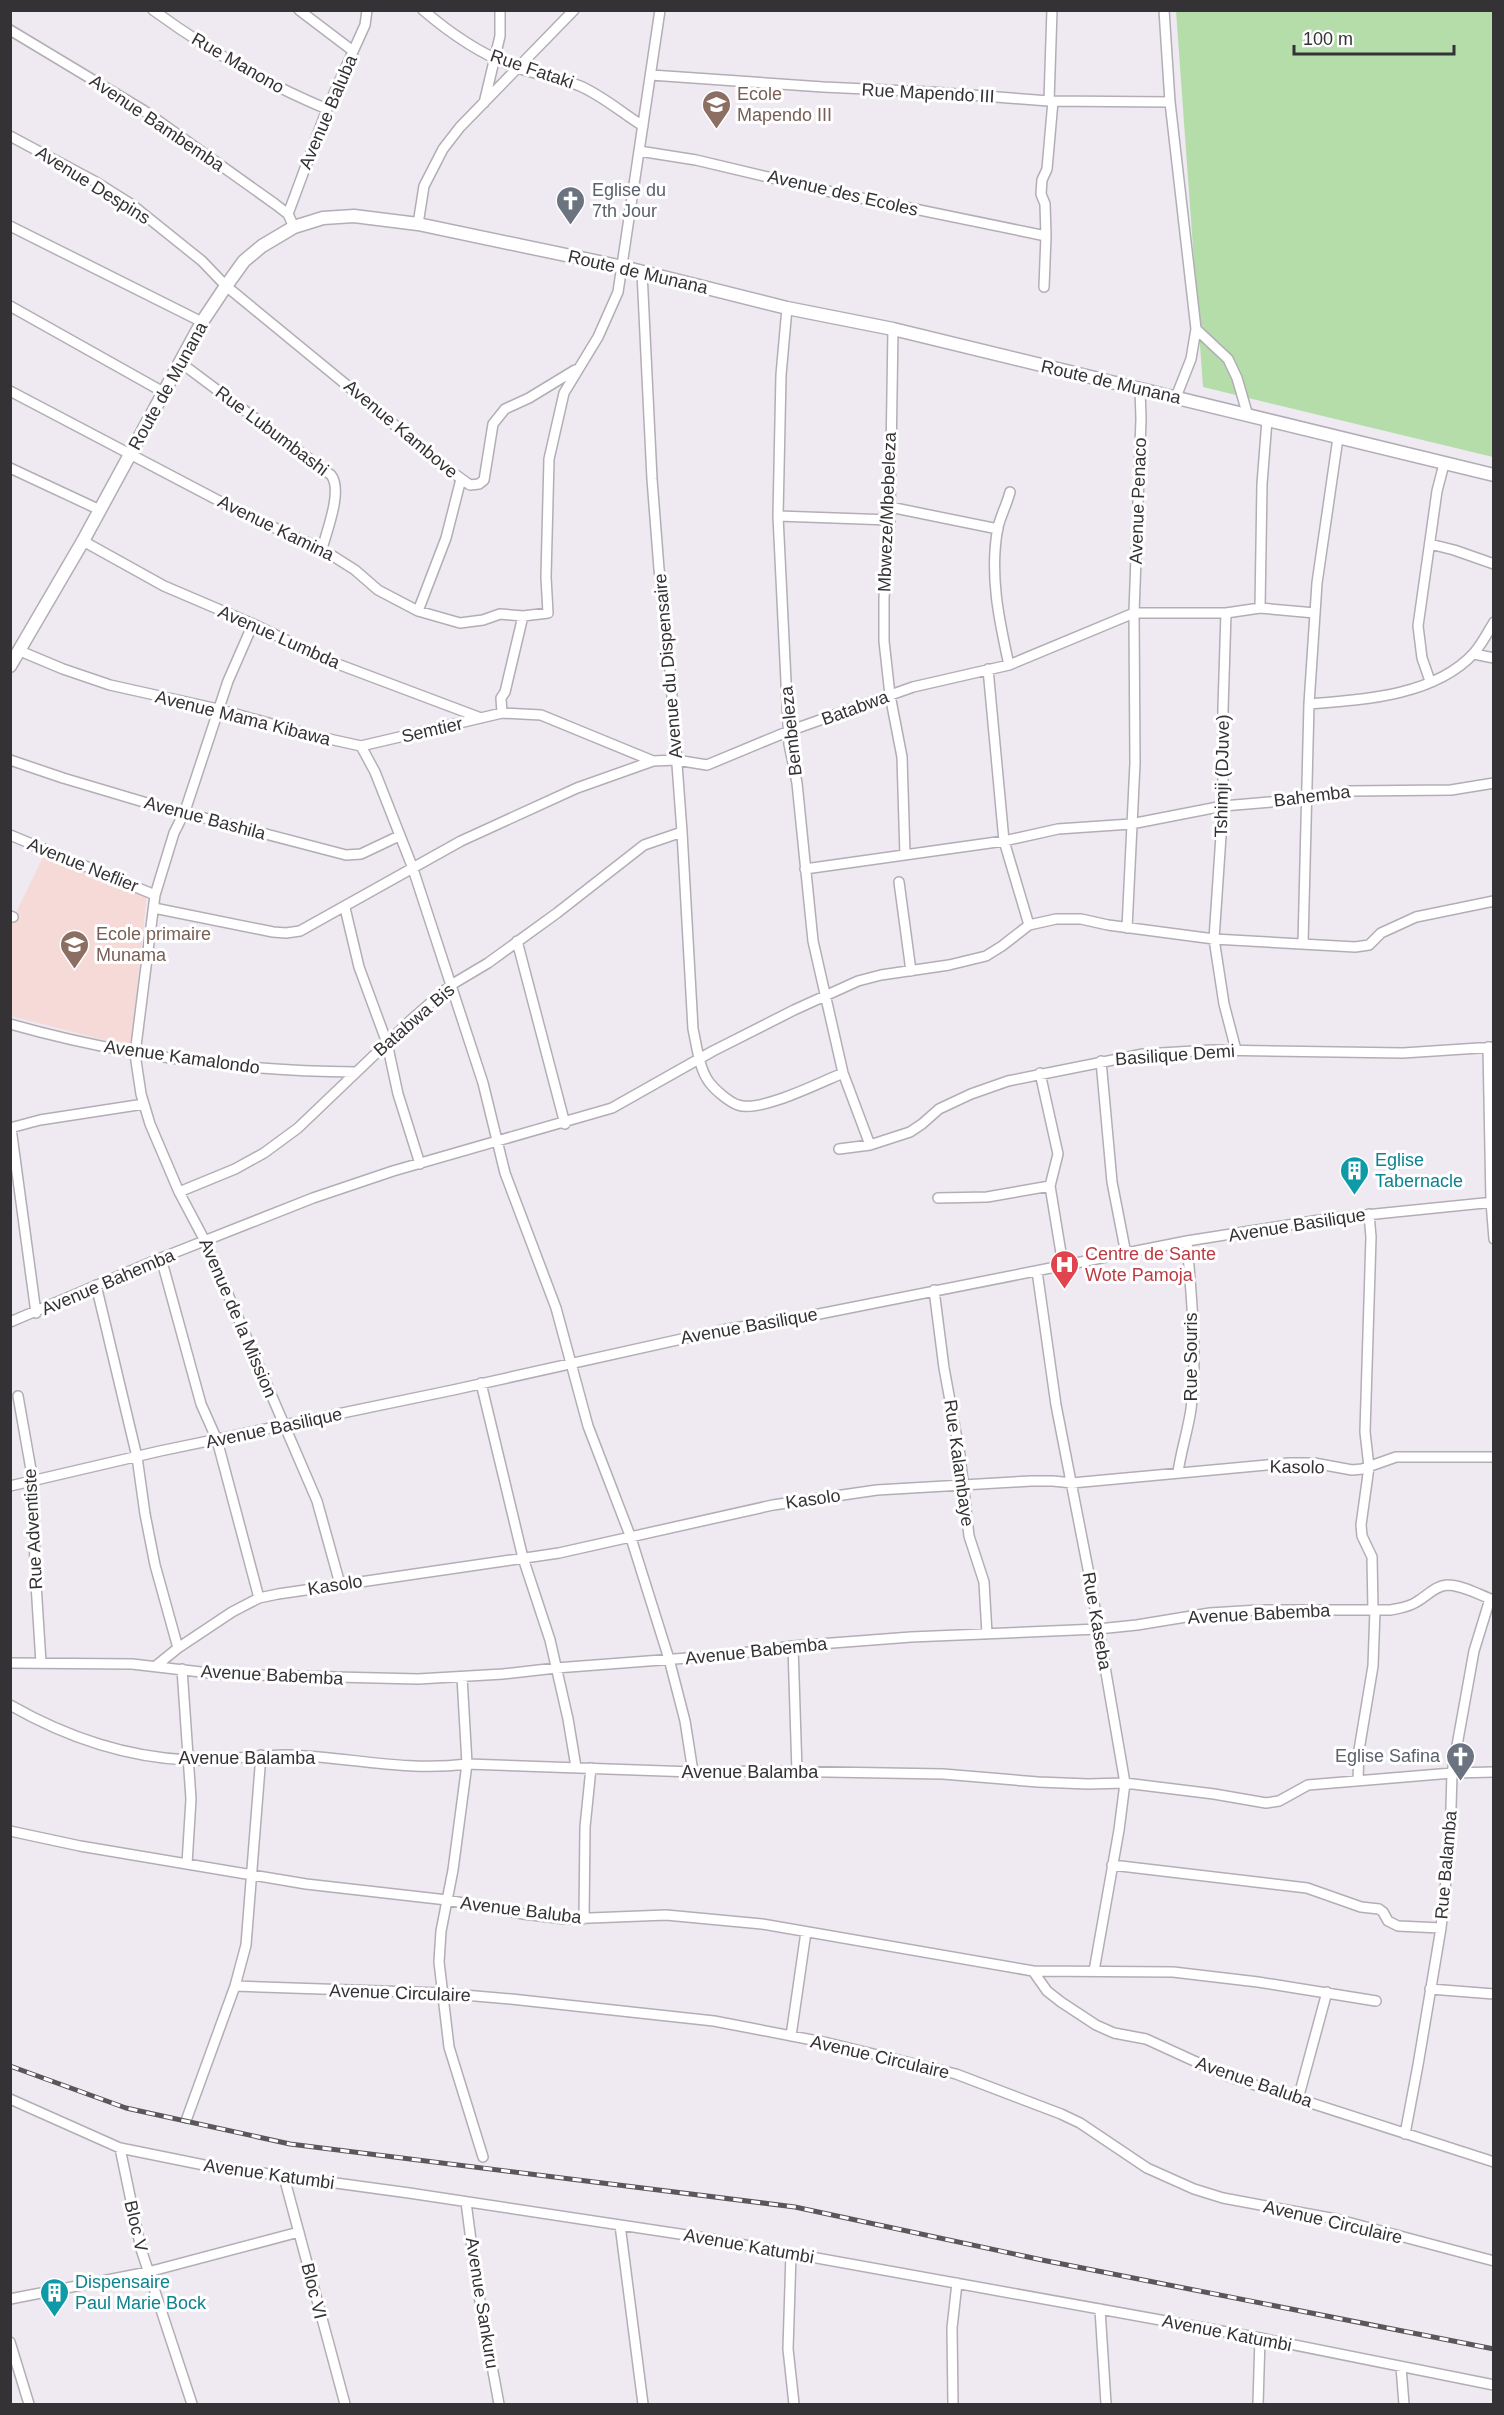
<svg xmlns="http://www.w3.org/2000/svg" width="1504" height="2415" viewBox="0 0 1504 2415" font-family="Arial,sans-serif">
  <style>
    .education { fill: #f5dad8 }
    .green { fill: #b4ddaa }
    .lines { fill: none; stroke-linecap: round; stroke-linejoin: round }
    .minor-casing { stroke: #b3aeb6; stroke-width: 12 }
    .secondary-casing { stroke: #b3aeb6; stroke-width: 15 }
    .minor { stroke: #fff; stroke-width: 9 }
    .secondary { stroke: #fff; stroke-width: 12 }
    .rail-casing { stroke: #5a575b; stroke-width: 5 }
    .rail { stroke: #fff; stroke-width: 3; stroke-dasharray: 9; stroke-linecap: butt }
    .labels { text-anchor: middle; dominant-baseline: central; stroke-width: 6; stroke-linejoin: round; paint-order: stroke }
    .street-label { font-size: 18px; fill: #343235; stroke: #fff }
    .education-label { font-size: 18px; fill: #785e54; stroke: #fff; text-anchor: start }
    .worship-label { font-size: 18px; fill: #5b616d; stroke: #fff; text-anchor: start }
    .culture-label { font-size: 18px; fill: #0d838f; stroke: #fff; text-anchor: start }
    .health-label { font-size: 18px; fill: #be3a42; stroke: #fff; text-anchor: start }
  </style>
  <rect width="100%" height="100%" fill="#efe9f2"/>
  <!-- education -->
  <path class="education" d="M45,853L147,895L131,1047L11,1016L10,925Z"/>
  <!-- green -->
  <path class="green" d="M1176,11H1493V457L1203,387Z"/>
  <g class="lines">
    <defs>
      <path id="minor" d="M153,10C208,50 264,83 327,109
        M299,10L353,51
        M423,10C451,34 483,56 518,68C538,75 560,78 580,86C603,96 622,113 643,126
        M1164,10L1170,102L1196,329L1191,359L1176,397
        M10,30L143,110L275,204L288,214L294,227
        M651,75L823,87L931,92L1049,101L1170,102
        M1049,101L1052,10
        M484,103L500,36V10
        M10,136L96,182L131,204L202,261L226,286L377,410L438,462L470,485L479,484L484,480L493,424L505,409L529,398L575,370
        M639,151L696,160L827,191L1046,236
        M288,214L327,109L365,25L367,10
        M418,224L424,186L443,149L460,127L574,10
        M10,226L202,322
        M642,272L652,479L659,569L669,656L682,832L693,1029C697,1047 699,1068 709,1082C715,1090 729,1102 738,1105C760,1113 821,1082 843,1073
        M1044,287L1046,236L1045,204L1041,194L1042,180L1047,169L1053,101
        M10,306L165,393
        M787,308L781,375L778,516L789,744L797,783L813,941L843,1073L870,1145
        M893,329L890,520L884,598V641L890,695L902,757L905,855
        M1196,329L1228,359L1237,378L1248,416
        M181,363L331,475C343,490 327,530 322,549
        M10,391L244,514L322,549L355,570L378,590L418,611L460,623L483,620L500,614L523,616L548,613L546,577L549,459L564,393L598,337L618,292L660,10
        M10,468L100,510
        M890,507L998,529
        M778,516L890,520
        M83,541L164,586L253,624L327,660L481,718
        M1430,544L1454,550L1494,564
        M1260,608L1262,484L1267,420
        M418,611L446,538L461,479
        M1226,613L1223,709V806L1214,939L1224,1004L1236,1050
        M253,624L228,681L185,811L174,833L155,895L135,1054L141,1094L150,1124L179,1192L205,1241L317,1501L340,1584
        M20,651L63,669L110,685L218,709L311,735L361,746L375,772L412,866L483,1083L505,1173L556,1308L588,1426L631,1538L669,1659L685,1721L693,1772
        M1474,654L1494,658
        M1009,665C999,620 989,574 998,527C1001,515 1007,504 1010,492
        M988,669L1004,841L1029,925
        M1430,681L1422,658L1418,626L1437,491L1444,464
        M1309,704C1362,700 1435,696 1474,653C1482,644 1488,632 1494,622
        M502,713L501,698L505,692L523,616
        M361,746L502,713L541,715L653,761
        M10,760L63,778L147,803L346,855L361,854L399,836
        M10,835L155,895
        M805,869L1004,841L1058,829L1131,824L1223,806L1306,799L1350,791L1451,790L1494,783
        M899,882L911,971
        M154,908L273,932L286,933L300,931L461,841L577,788L653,761L676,760L707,765L789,731L913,687L1009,665L1134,613H1226L1260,608L1315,613
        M345,908L359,967L387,1043L398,1094L420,1164
        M10,916L13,917
        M1127,928L1135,763L1134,613L1141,419L1140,389
        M517,941L565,1124
        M1303,944L1309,704L1317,583L1338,438
        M10,1024C123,1056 239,1071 356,1072
        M1488,1047L1491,1202L1494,1239
        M1101,1061L1112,1182L1126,1254
        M1040,1073L1058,1154L1050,1186L1063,1265
        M10,1128L40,1120L144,1104
        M11,1128L36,1313
        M839,1149L870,1145L910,1132L922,1124L939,1109L971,1094L1008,1081L1143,1054L1212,1050L1403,1053L1494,1047
        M179,1192L235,1169L264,1153L298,1128L412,1019L451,985L488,963L557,913L644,845L682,832
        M938,1198L987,1197L1050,1186
        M1369,1214L1371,1237L1365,1432L1369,1467L1361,1525L1362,1536L1372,1557L1373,1610
        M161,1258L201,1404L217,1440L259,1598
        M1037,1271L1056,1405L1089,1574L1125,1783L1119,1830L1094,1971
        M96,1285L137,1457L145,1514L155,1565L178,1648
        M934,1290L944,1368L960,1455L969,1536L984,1582L987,1634
        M10,1322L161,1258L313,1198L393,1171L612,1108L713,1051L794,1010L858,981L881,975L949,965L986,956L1002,946L1029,925L1056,919H1081L1108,925L1214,939L1355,947L1369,945L1381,933L1416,917L1494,901
        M481,1383L523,1558L550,1640L568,1719L576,1767
        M18,1396L33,1481L35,1568L41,1663
        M1178,1472C1181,1451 1188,1430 1191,1409C1198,1354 1191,1296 1187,1241
        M10,1486L160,1451L453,1390L722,1330L819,1314L1187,1241L1326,1219L1494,1202
        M793,1646L797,1772
        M10,1663L132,1664L218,1674L418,1679L503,1674L556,1668L727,1655L793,1646L911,1637L1098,1629L1137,1625L1210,1613L1259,1610H1391C1400,1608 1410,1607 1418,1601C1428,1595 1435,1586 1447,1585C1463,1585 1479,1595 1494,1600
        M157,1665L178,1648L232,1612L259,1598L278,1594L559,1553L773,1505L877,1490L1031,1481H1053L1072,1483L1289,1463H1314L1352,1470L1362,1469L1396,1457H1494
        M182,1669L191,1799L187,1864
        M462,1677L467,1764L453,1870L441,1931L439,1962L449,2047L483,2157
        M10,1705C66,1737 124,1757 188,1760C222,1762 255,1754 289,1755C349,1757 406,1772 467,1764L693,1772L770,1771L943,1774L1038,1782L1088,1784L1125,1783L1214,1794L1266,1803L1279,1801L1308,1785L1452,1773L1494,1772
        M1358,1780L1359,1750L1373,1666L1375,1610
        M10,1831L80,1846L306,1884L447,1900L523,1914L565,1919L666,1915L762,1924L1033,1971L1173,1972L1258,1982L1376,2001
        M1112,1865L1307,1888L1361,1907L1379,1909L1383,1912L1388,1921L1398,1926L1441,1928
        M584,1919L585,1827L591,1768
        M1033,1971L1047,1991L1061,2002L1096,2025L1114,2033L1146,2039L1227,2076L1494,2162
        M235,1986L441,1993L511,1999L714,2021L828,2043L956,2074L1061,2114L1080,2123L1147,2168L1194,2189L1223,2198L1336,2219L1494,2261
        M1430,1989L1494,1994
        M791,2036L806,1932
        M10,2099L120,2148L204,2165L409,2193L706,2238L1260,2338L1494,2385
        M1298,2099L1327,1992
        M187,2118L235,1986L246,1945L261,1755
        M1405,2134L1418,2065L1441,1928L1450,1841L1452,1773L1474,1651L1490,1599
        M120,2148L141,2249L192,2404
        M284,2177L345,2404
        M466,2202L476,2279L499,2404
        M620,2225L643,2404
        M791,2254L788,2349L794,2404
        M10,2299L148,2272L299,2232
        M1100,2309L1106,2404
        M10,2342L29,2404
        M1401,2367L1404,2404
        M953,2404L952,2328L957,2283
        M1258,2404L1260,2338"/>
      <path id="secondary" d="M10,666L83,541L202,322L226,286L244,261L262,246L294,227L323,218L354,216L418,224L623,267L787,308L893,329L1494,475"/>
    </defs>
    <!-- minor casing -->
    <use href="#minor" class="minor-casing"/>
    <!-- secondary casing -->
    <use href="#secondary" class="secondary-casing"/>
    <!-- minor -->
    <use href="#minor" class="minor"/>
    <!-- secondary -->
    <use href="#secondary" class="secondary"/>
    <defs>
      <path id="rail" d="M10,2066L126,2108L290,2144L795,2207L1047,2261L1494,2349"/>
    </defs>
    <!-- rail casing -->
    <use href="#rail" class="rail-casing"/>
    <!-- rail -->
    <use href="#rail" class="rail"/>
  </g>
  <!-- icons -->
  <defs>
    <symbol id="school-pin" viewBox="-11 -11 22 30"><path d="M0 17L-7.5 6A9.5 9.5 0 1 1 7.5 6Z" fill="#8d6e63" stroke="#fff"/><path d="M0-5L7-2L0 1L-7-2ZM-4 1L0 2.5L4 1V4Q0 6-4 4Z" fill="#fff"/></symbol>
    <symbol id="church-pin" viewBox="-11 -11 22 30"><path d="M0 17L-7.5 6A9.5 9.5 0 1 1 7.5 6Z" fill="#6b7280" stroke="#fff"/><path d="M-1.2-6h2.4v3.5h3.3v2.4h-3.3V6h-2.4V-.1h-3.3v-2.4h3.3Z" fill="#fff"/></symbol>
    <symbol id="building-pin" viewBox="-11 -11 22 30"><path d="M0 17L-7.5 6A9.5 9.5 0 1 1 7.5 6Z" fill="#0f9aa8" stroke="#fff"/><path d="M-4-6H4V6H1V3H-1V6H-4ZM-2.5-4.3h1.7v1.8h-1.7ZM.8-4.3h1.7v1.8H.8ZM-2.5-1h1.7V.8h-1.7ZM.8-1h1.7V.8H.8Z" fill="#fff"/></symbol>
    <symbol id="hospital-pin" viewBox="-11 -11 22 30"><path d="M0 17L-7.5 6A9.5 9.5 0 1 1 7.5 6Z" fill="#e0444e" stroke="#fff"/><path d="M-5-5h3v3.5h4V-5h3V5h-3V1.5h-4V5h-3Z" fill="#fff"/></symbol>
  </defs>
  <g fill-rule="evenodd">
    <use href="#school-pin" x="700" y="88" width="33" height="45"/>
    <use href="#church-pin" x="554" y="184" width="33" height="45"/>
    <use href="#school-pin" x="58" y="928" width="33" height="45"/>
    <use href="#building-pin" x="1338" y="1154" width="33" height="45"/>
    <use href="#hospital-pin" x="1048" y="1248" width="33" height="45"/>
    <use href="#church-pin" x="1444" y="1740" width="33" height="45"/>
    <use href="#building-pin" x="38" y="2276" width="33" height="45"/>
  </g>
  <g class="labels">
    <!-- street labels -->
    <g class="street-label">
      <text transform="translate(238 63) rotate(30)">Rue Manono</text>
      <text transform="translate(532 69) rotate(19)">Rue Fataki</text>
      <text transform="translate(928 93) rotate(3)">Rue Mapendo III</text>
      <text transform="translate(328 112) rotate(-67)">Avenue Baluba</text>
      <text transform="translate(157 123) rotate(34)">Avenue Bambemba</text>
      <text transform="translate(93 185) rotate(32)">Avenue Despins</text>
      <text transform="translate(843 193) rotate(13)">Avenue des Ecoles</text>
      <text transform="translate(638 272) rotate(13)">Route de Munana</text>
      <text transform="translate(1111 382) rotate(13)">Route de Munana</text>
      <text transform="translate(168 386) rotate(-61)">Route de Munana</text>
      <text transform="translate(401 429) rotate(40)">Avenue Kambove</text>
      <text transform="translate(272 431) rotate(37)">Rue Lubumbashi</text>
      <text transform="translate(1138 501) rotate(-88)">Avenue Penaco</text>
      <text transform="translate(887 512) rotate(-88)">Mbweze/Mbebeleza</text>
      <text transform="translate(276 528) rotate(26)">Avenue Kamina</text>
      <text transform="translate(279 637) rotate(24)">Avenue Lumbda</text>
      <text transform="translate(668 666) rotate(-95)">Avenue du Dispensaire</text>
      <text transform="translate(855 708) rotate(-20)">Batabwa</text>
      <text transform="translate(243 718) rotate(14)">Avenue Mama Kibawa</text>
      <text transform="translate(432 730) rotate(-13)">Semtier</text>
      <text transform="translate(791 731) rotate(-96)">Bembeleza</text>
      <text transform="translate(1222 776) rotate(-89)">Tshimji (DJuve)</text>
      <text transform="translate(1312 796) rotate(-7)">Bahemba</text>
      <text transform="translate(205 818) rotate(15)">Avenue Bashila</text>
      <text transform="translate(83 865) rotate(22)">Avenue Neflier</text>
      <text transform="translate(414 1020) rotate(-41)">Batabwa Bis</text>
      <text transform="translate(1175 1055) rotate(-4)">Basilique Demi</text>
      <text transform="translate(182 1057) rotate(8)">Avenue Kamalondo</text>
      <text transform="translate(1297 1225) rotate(-9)">Avenue Basilique</text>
      <text transform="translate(108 1282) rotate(-23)">Avenue Bahemba</text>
      <text transform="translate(238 1318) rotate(67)">Avenue de la Mission</text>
      <text transform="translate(749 1326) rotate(-10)">Avenue Basilique</text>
      <text transform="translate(1191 1357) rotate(-90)">Rue Souris</text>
      <text transform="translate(274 1428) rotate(-12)">Avenue Basilique</text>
      <text transform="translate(959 1463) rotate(82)">Rue Kalambaye</text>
      <text transform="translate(1297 1467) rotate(1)">Kasolo</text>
      <text transform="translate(813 1499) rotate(-8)">Kasolo</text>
      <text transform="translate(33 1529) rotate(-93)">Rue Adventiste</text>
      <text transform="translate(335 1585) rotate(-9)">Kasolo</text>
      <text transform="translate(1259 1614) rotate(-3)">Avenue Babemba</text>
      <text transform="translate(1097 1621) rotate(80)">Rue Kaseba</text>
      <text transform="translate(756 1651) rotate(-6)">Avenue Babemba</text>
      <text transform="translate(272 1675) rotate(3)">Avenue Babemba</text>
      <text x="247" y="1758">Avenue Balamba</text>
      <text x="750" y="1772">Avenue Balamba</text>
      <text transform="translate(1446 1865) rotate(-85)">Rue Balamba</text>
      <text transform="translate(521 1910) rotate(7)">Avenue Baluba</text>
      <text transform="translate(400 1993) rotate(2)">Avenue Circulaire</text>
      <text transform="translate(880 2057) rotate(13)">Avenue Circulaire</text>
      <text transform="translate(1254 2082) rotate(19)">Avenue Baluba</text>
      <text transform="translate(269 2174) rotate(8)">Avenue Katumbi</text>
      <text transform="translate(1333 2222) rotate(13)">Avenue Circulaire</text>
      <text transform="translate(136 2226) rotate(77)">Bloc V</text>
      <text transform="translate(749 2246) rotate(10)">Avenue Katumbi</text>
      <text transform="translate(314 2291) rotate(76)">Bloc VI</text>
      <text transform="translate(482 2303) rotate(81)">Avenue Sankuru</text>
      <text transform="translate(1227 2333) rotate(11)">Avenue Katumbi</text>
    </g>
    <!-- education labels -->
    <g class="education-label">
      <text x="737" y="94">Ecole<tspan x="737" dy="21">Mapendo III</tspan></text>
      <text x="96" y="934">Ecole primaire<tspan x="96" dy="21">Munama</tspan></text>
    </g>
    <!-- worship labels -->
    <g class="worship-label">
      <text x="592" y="190">Eglise du<tspan x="592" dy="21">7th Jour</tspan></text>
      <text x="1440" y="1756" text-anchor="end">Eglise Safina</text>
    </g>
    <!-- culture labels -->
    <g class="culture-label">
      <text x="1375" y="1160">Eglise<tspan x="1375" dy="21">Tabernacle</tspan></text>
      <text x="75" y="2282">Dispensaire<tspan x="75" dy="21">Paul Marie Bock</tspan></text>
    </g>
    <!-- health labels -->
    <g class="health-label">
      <text x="1085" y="1254">Centre de Sante<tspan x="1085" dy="21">Wote Pamoja</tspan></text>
    </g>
  </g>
  <!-- border -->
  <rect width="1504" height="2415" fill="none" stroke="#343235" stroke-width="24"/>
  <!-- scale -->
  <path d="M1294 45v9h160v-9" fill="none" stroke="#343235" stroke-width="3"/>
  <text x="1303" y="45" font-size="18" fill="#343235" stroke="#ffffff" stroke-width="4.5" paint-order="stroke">100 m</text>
</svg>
